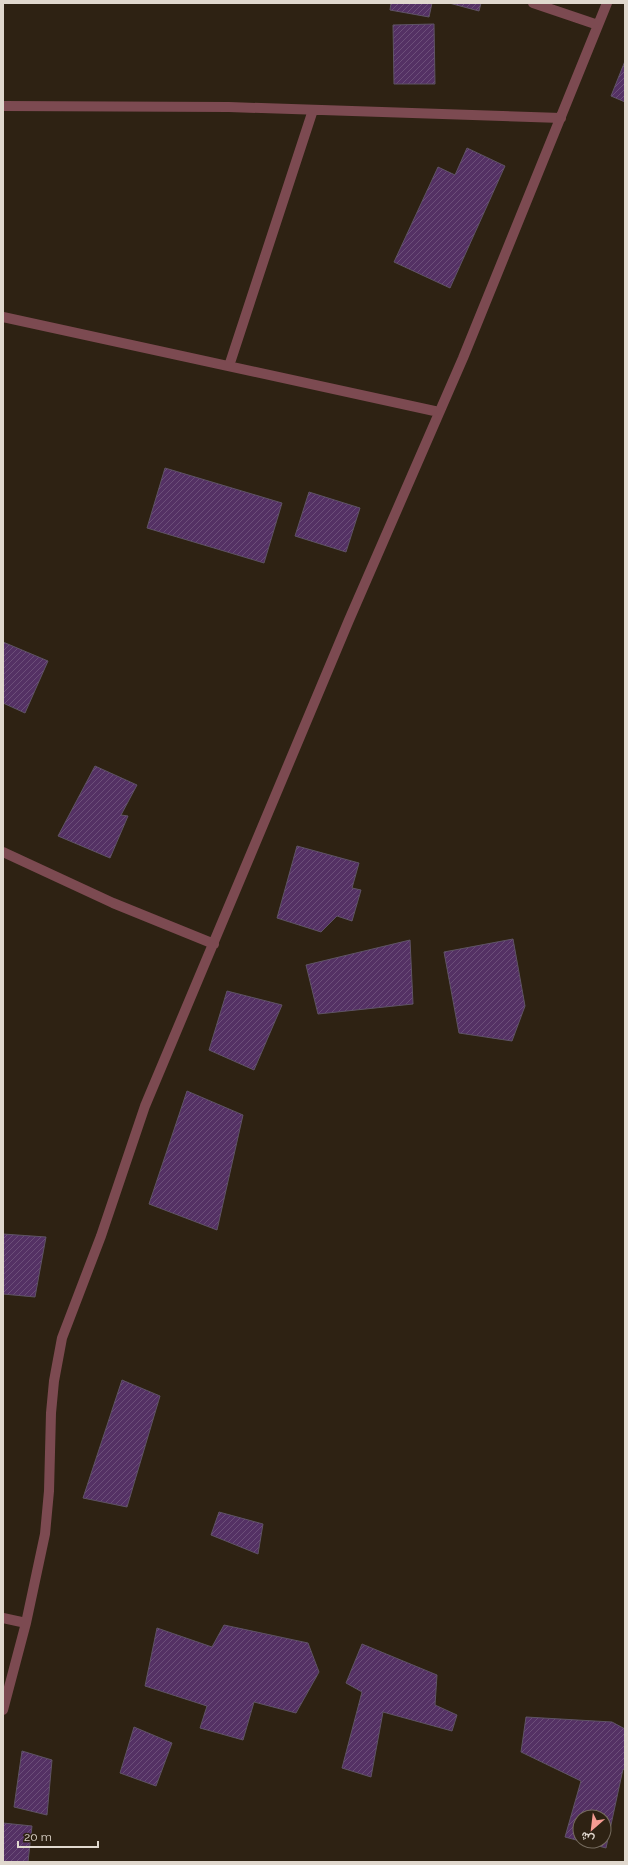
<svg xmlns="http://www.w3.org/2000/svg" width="628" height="1865" viewBox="0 0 628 1865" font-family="Raleway,Vazirmatn,sans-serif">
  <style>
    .building { fill: url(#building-hatch); stroke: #5f5365; fill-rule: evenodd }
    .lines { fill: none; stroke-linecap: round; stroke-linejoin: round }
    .minor { stroke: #7c4a51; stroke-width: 10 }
  </style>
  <defs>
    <pattern id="building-hatch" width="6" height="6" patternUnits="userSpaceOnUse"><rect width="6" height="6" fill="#543164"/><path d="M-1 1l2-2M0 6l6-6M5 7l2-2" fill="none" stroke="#6c4e79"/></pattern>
  </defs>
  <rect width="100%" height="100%" fill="#2e2213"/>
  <!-- building -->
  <path class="building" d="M391,3H432L429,17L390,10Z
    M449,3H481L479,11Z
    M434,24L435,84H394L393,25Z
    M625,61V102L611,96Z
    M467,148L505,166L450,288L394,262L438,167L455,175Z
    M165,468L282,503L264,563L147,528Z
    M309,492L360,508L346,552L295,536Z
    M3,642L48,661L25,713L3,703Z
    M95,766L137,785L121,815L128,816L110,858L58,836Z
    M297,846L359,863L352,888L361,890L352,921L337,916L321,932L277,918Z
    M513,939L525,1006L512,1041L459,1033L444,952Z
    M410,940L413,1004L318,1014L306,965Z
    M227,991L282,1005L254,1070L209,1050Z
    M187,1091L243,1115L217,1230L149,1204Z
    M3,1234L46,1237L35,1297L3,1294Z
    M122,1380L160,1396L127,1507L83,1498Z
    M219,1512L263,1524L258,1554L211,1535Z
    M224,1625L308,1643L319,1672L296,1713L254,1702L243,1740L200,1728L207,1706L145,1686L157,1628L212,1647Z
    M362,1644L437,1675L435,1705L457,1715L452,1731L383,1712L371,1777L342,1768L362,1692L346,1683Z
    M526,1717L612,1722L625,1729V1770L623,1769L606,1848L565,1837L581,1781L521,1752ZM580,1817H604V1841H580Z
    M134,1727L172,1743L156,1786L120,1773Z
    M22,1751L52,1760L47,1815L14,1807Z
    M3,1823L32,1826L28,1862H3Z"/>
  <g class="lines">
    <!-- minor -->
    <path class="minor" d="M533,3L598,25
      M3,106L229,107L561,118
      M3,317L439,412
      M229,366L313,110
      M3,852L113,903L214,944
      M3,1618L26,1623
      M3,1710L26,1623L45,1534L49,1491L51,1413L54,1381L62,1338L101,1236L145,1106L349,620L463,358L607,3"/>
  </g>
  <!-- border -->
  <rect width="628" height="1865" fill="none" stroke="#e0d8ce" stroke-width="8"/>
  <!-- north arrow -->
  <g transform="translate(592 1829) rotate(208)"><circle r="19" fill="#2e2213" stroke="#756b5e"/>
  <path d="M0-3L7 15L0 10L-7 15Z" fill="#f59c93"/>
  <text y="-6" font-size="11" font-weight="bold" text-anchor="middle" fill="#e0d8ce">ش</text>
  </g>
  <!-- scale -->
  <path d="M18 1841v6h80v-6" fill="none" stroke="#e0d8ce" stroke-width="2"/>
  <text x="24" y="1841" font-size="12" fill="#e0d8ce" stroke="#2e2213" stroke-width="3" paint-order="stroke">20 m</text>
</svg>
